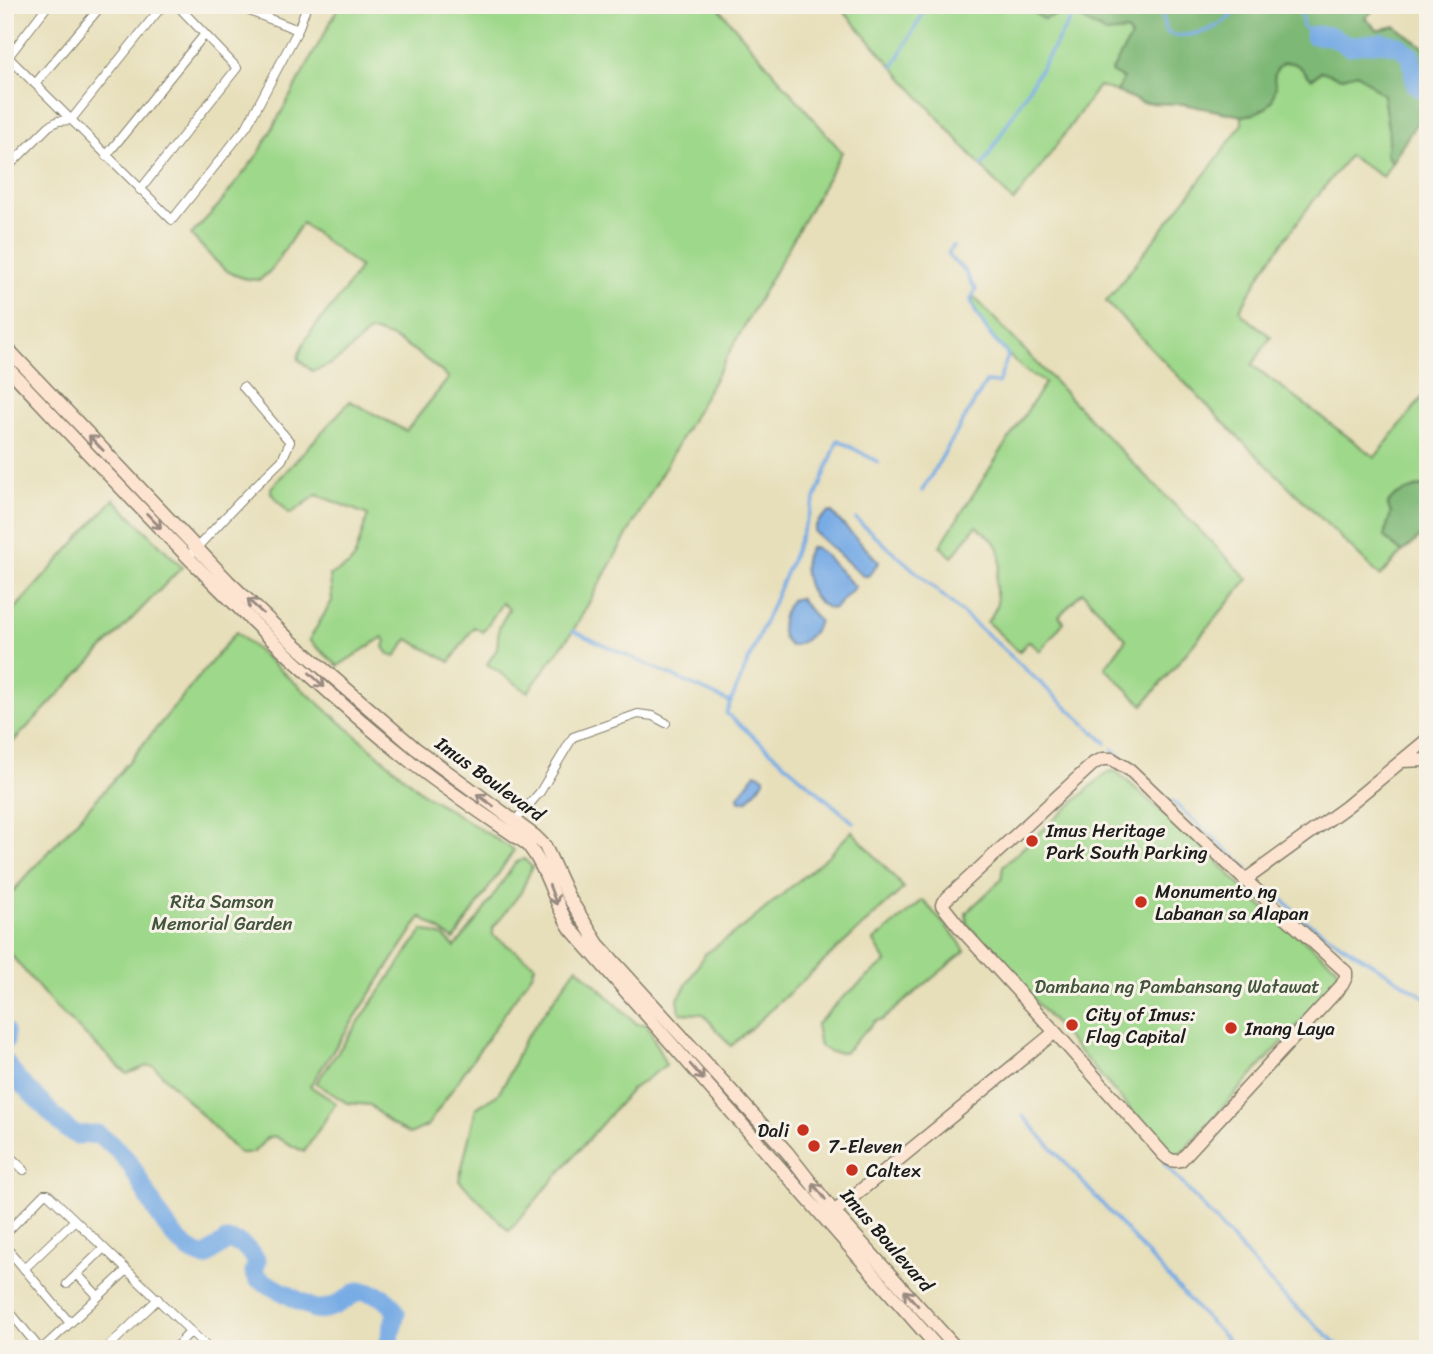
<svg xmlns="http://www.w3.org/2000/svg" width="1433" height="1354" viewBox="0 0 1433 1354" font-family="Sriracha,sans-serif">
  <style>
    .green { fill: #9ed88a; stroke: #5d7a53; stroke-width: 2 }
    .forest { fill: #7eb876; stroke: #4d6a49; stroke-width: 2 }
    .water { fill: #78ace5; stroke: #4a6480; stroke-width: 2 }
    .lines { fill: none; stroke-linecap: round; stroke-linejoin: round }
    .stream { stroke: #78ace5; stroke-width: 3.5 }
    .river { stroke: #78ace5; stroke-width: 19 }
    .minor-casing { stroke: #827e6b; stroke-width: 10 }
    .secondary-casing { stroke: #827e6b; stroke-width: 15 }
    .minor { stroke: #fff; stroke-width: 8 }
    .secondary { stroke: #fde4d1; stroke-width: 12 }
    .oneway { stroke: #988a80 }
    .poi-dot { fill: #c8321e; stroke: #f7f3e8; stroke-width: 2.5 }
    .labels { text-anchor: middle; dominant-baseline: central; stroke-width: 6; stroke-linejoin: round; paint-order: stroke }
    .street-label { font-size: 19px; fill: #1c1c1c; stroke: #f7f3e8 }
    .poi-label { font-size: 19px; fill: #1c1c1c; stroke: #f7f3e8; text-anchor: start }
    .park-label { font-size: 19px; fill: #43543d; stroke: #f7f3e8 }
  </style>
  <rect width="100%" height="100%" fill="#f7f3e8"/>
  <filter id="ink" filterUnits="userSpaceOnUse"><feTurbulence type="fractalNoise" baseFrequency=".0143" numOctaves="2"/><feDisplacementMap in="SourceGraphic" scale="14" xChannelSelector="R" yChannelSelector="G"/><feConvolveMatrix kernelMatrix="1 2 1 2 8 2 1 2 1" color-interpolation-filters="sRGB"/></filter>
  <filter id="wash" filterUnits="userSpaceOnUse"><feTurbulence type="fractalNoise" baseFrequency=".00686" numOctaves="4" result="noise"/><feDisplacementMap in="SourceGraphic" scale="28" xChannelSelector="R" yChannelSelector="G"/><feGaussianBlur stdDeviation="1.57" result="paint"/><feColorMatrix in="noise" values="0 0 0 0 0 0 0 0 0 0 0 0 0 0 0 0 0 1.4 0 .05"/><feComposite in="paint" operator="in"/></filter>
  <g filter="url(#wash)">
    <rect width="100%" height="100%" fill="#e7dfba"/>
    <!-- green -->
    <path class="green" d="M340,5H716L842,152L573,631L528,692L487,664L497,649L499,627L509,609L502,603L483,632L474,627L450,662L408,639L395,657L389,654L384,647L386,641L383,637L338,666L309,640L332,601L330,575L348,566L354,559L368,515L317,495L290,514L271,493V488L350,401L406,431L449,378C426,359 400,336 370,331C354,346 335,367 312,371L298,359C303,334 327,315 341,295C348,286 354,276 360,267L302,223L272,269L260,280C225,280 215,259 191,235L217,207L259,153Z
      M838,5H1027L1029,9L1043,19L1063,13L1080,18L1097,28L1127,31L1131,37L1112,72L1123,79L1117,92L1099,86L1043,164L1013,202Z
      M1292,62L1304,69L1306,74L1316,76L1321,71H1326L1334,76L1356,73C1363,77 1379,88 1383,95L1389,134L1388,158L1392,162L1383,177L1349,156L1307,209L1263,270L1240,310L1242,314L1271,337L1252,365L1375,457L1428,390V493L1421,486C1407,492 1396,491 1387,505L1391,513L1385,532L1393,545L1402,552L1380,576L1233,432L1106,302L1222,152L1242,124V116L1254,114L1273,80L1275,70L1284,63Z
      M973,296L1115,445L1248,579L1143,705L1105,668L1126,639L1082,592L1059,616L1064,622L1040,651L1029,641L1019,652L987,622C1004,599 994,604 996,581C996,576 999,571 1000,565C1002,545 991,537 976,526L952,557L940,546L1045,383C1039,379 1032,375 1026,371C1011,359 969,317 973,296Z
      M114,499L182,567L5,750V620Z
      M236,632L424,794L514,850L454,940L421,917L310,1086L336,1103L304,1152L274,1136L267,1138L253,1153H239L154,1066H147L127,1074L55,1007L5,948V900L112,782Z
      M1111,771L1117,772L1216,860L1252,898L1337,967L1339,976L1331,989L1183,1151L1175,1155L1166,1150L967,924L966,913L1001,880L1003,866L1106,773Z
      M852,831L904,888L731,1046L703,1014L680,1013L678,999L705,954L746,925L829,855Z
      M524,859L532,867L521,892L493,928V935L535,965L533,972L427,1126L410,1134L391,1124L370,1105L347,1103L316,1083L423,930L443,936L455,947L480,916L515,863Z
      M923,900L958,940L965,951L882,1020H876L844,1053L830,1052L820,1046L816,1025L840,1000L886,962L874,941Z
      M577,967L637,1024H647L666,1065L631,1090L509,1231L459,1180L476,1108L497,1095L507,1079L523,1042Z"/>
    <!-- forest -->
    <path class="forest" d="M1027,5H1347L1351,9L1355,5H1373L1376,8L1365,18L1378,30L1395,26L1428,50V105L1392,162L1386,154L1389,134L1383,95L1357,73L1341,78L1321,71L1312,79C1305,74 1303,68 1295,64C1279,57 1271,74 1276,87L1272,101L1266,108L1253,114L1242,116L1183,104L1143,103L1117,92L1123,79L1111,72L1131,37L1127,31L1106,33L1080,18L1063,13L1043,19L1029,9Z
      M1421,486L1428,493V531L1402,552L1384,537L1391,513L1387,505C1396,491 1407,492 1421,486Z"/>
    <!-- water -->
    <path class="water" d="M831,512L879,562L868,576H863L814,532C814,525 823,514 831,512Z
      M815,547L825,555L855,587L834,609C810,607 796,567 810,548Z
      M799,598L819,621C815,633 803,645 790,646C776,633 781,615 791,600Z
      M756,773L764,777V781L747,801H739L738,796Z"/>
    <g class="lines">
      <!-- stream -->
      <path class="stream" d="M1161,5L1165,30C1172,37 1176,36 1185,35C1213,33 1224,22 1244,5
        M1300,5L1303,27L1314,35
        M893,67L928,5
        M982,166L1079,5
        M922,491L986,382L998,383L1008,356C1005,349 1002,348 997,343C991,337 971,308 971,299C972,296 975,292 976,289C970,283 970,279 966,273C961,265 952,263 948,254L953,246
        M856,519L1000,646L1106,743
        M573,631L730,702
        M1112,749L1126,761
        M1172,801L1248,869
        M854,823L726,713L791,561L838,440L878,462
        M1274,892L1307,922L1428,999
        M1023,1116L1197,1309L1237,1349
        M1164,1163L1282,1295L1343,1349"/>
      <!-- river -->
      <path class="river" d="M1314,35L1331,36L1349,46L1382,42L1399,46L1411,56L1415,84L1428,93
        M5,1031V1041
        M5,1062L16,1078L68,1130L77,1135L97,1134C110,1142 121,1152 130,1164C148,1193 169,1248 205,1257L226,1241C240,1240 249,1250 257,1261L254,1272L257,1278L314,1309C331,1312 344,1300 358,1291C373,1292 390,1297 396,1313L387,1349"/>
    </g>
  </g>
  <g filter="url(#ink)">
    <g class="lines">
      <defs>
        <path id="minor" d="M298,30L307,5
          M5,54L172,220L247,126L298,30L247,10L242,5
          M8,57L48,5
          M35,84L102,5
          M106,156L205,34
          M5,170L49,126L58,121L71,120L163,5
          M140,190L237,68L177,5
          M188,557L248,493L282,460L290,442L243,387
          M514,822L540,792L573,737L638,714L653,716L666,723
          M5,1152L24,1170
          M5,1234L44,1194H48L209,1349
          M5,1246L70,1323
          M24,1269L75,1220
          M77,1274L98,1296
          M67,1284L104,1248
          M5,1306L40,1349
          M42,1349L127,1270
          M106,1349L158,1299
          M174,1349L191,1331"/>
        <path id="secondary" d="M5,346L228,581L291,641L415,748L535,836L545,846L568,896L598,944L787,1152L834,1212L957,1349
          M5,365C133,501 260,640 406,758C444,789 486,816 527,844C548,869 553,902 571,929L939,1349
          M1103,759H1112L1130,770L1245,880L1346,972V977L1342,985L1181,1160C1173,1162 1169,1160 1164,1155L1055,1032L961,929L942,905L943,902L1094,763Z
          M1401,761L1428,760
          M1245,880L1346,807L1428,739
          M828,1217L1055,1032"/>
      </defs>
      <!-- minor casing -->
      <use href="#minor" class="minor-casing"/>
      <!-- secondary casing -->
      <use href="#secondary" class="secondary-casing"/>
      <!-- minor -->
      <use href="#minor" class="minor"/>
      <!-- secondary -->
      <use href="#secondary" class="secondary"/>
    </g>
    <!-- one-way arrows -->
    <defs><path id="oneway-shaft" d="M-6 0H5M1.5-3L5.5 0L1.5 3" fill="none" stroke-width="1.6" stroke-linecap="round" stroke-linejoin="round" transform="scale(1.75)"/></defs>
    <g class="oneway">
      <use href="#oneway-shaft" transform="translate(96 443) rotate(-134)"/>
      <use href="#oneway-shaft" transform="translate(154 521) rotate(46)"/>
      <use href="#oneway-shaft" transform="translate(255 606) rotate(-136)"/>
      <use href="#oneway-shaft" transform="translate(317 680) rotate(43)"/>
      <use href="#oneway-shaft" transform="translate(485 800) rotate(-145)"/>
      <use href="#oneway-shaft" transform="translate(553 895) rotate(69)"/>
      <use href="#oneway-shaft" transform="translate(697 1072) rotate(49)"/>
      <use href="#oneway-shaft" transform="translate(819 1191) rotate(-128)"/>
      <use href="#oneway-shaft" transform="translate(911 1298) rotate(-132)"/>
    </g>
  </g>
  <!-- markers -->
  <g class="poi-dot">
    <circle cx="1032" cy="841" r="7"/>
    <circle cx="1141" cy="902" r="7"/>
    <circle cx="1072" cy="1025" r="7"/>
    <circle cx="1231" cy="1028" r="7"/>
    <circle cx="803" cy="1130" r="7"/>
    <circle cx="814" cy="1146" r="7"/>
    <circle cx="852" cy="1170" r="7"/>
  </g>
  <g class="labels">
    <!-- street labels -->
    <g class="street-label">
      <text transform="translate(490 779) rotate(36)">Imus Boulevard</text>
      <text transform="translate(887 1240) rotate(49)">Imus Boulevard</text>
    </g>
    <!-- poi labels -->
    <g class="poi-label">
      <text x="1046" y="830">Imus Heritage<tspan x="1046" dy="22">Park South Parking</tspan></text>
      <text x="1155" y="891">Monumento ng<tspan x="1155" dy="22">Labanan sa Alapan</tspan></text>
      <text x="1086" y="1014">City of Imus:<tspan x="1086" dy="22">Flag Capital</tspan></text>
      <text x="1245" y="1028">Inang Laya</text>
      <text x="789" y="1130" text-anchor="end">Dali</text>
      <text x="828" y="1146">7-Eleven</text>
      <text x="866" y="1170">Caltex</text>
    </g>
    <!-- park labels -->
    <g class="park-label">
      <text x="222" y="901">Rita Samson<tspan x="222" dy="22">Memorial Garden</tspan></text>
      <text x="1177" y="986">Dambana ng Pambansang Watawat</text>
    </g>
  </g>
  <!-- margin -->
  <rect width="1433" height="1354" fill="none" stroke="#f7f3e8" stroke-width="28"/>
</svg>
